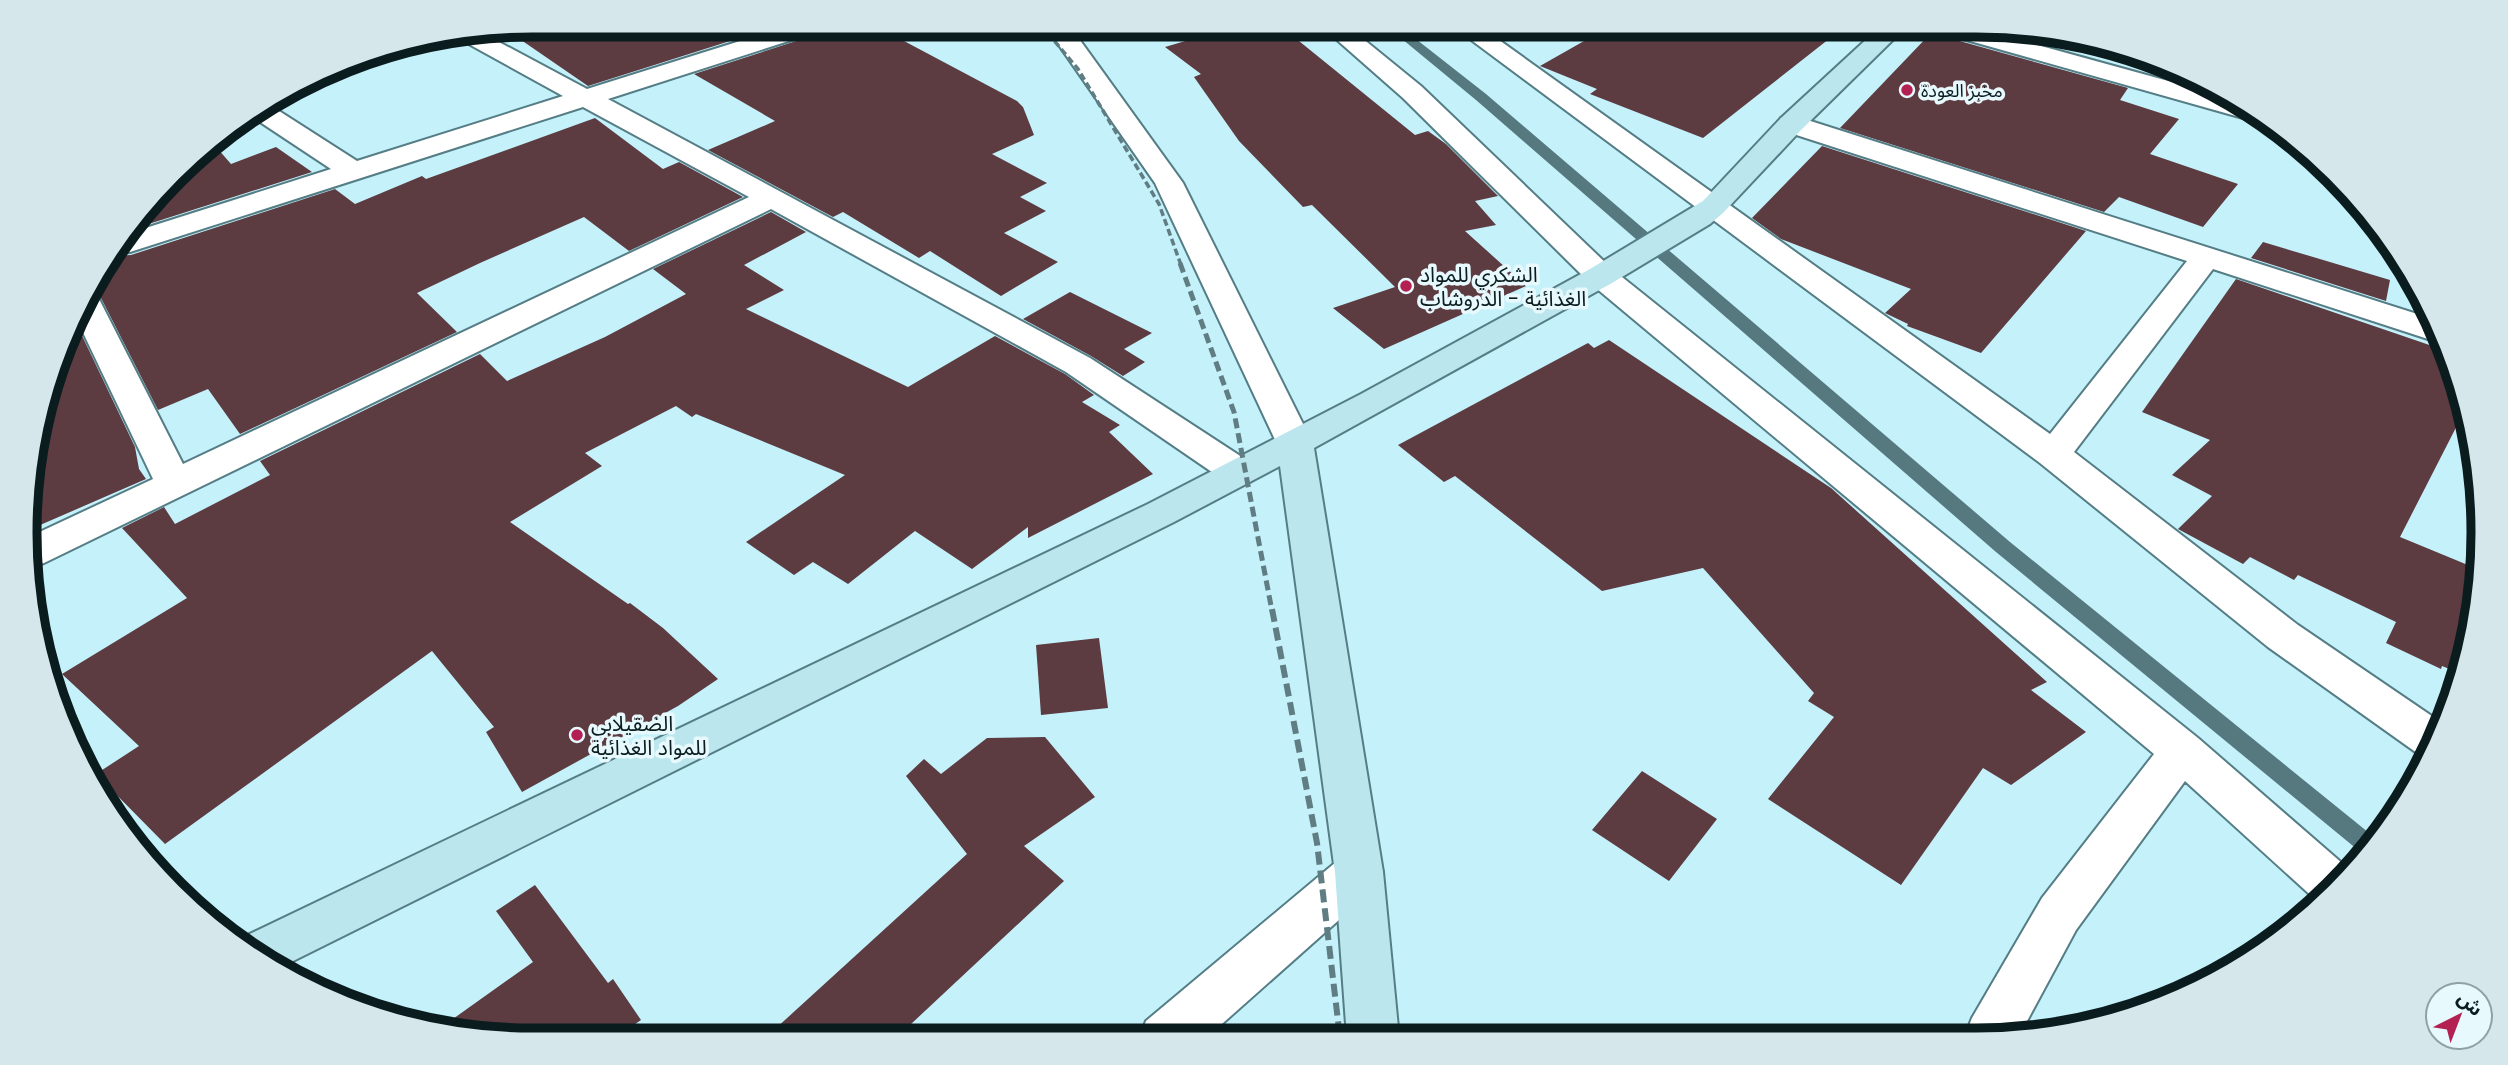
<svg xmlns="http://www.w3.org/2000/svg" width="2508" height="1065" viewBox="0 0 2508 1065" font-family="Poppins,'Noto Sans Arabic',sans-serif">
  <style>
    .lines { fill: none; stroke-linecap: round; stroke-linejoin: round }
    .stream { fill: #567980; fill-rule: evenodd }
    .building { fill: #5c3b41 }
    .street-casing { stroke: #557d85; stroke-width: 4 }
    .secondary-casing { stroke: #557d85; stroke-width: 4 }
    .street { fill: #fff; fill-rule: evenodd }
    .secondary { fill: #bbe6ed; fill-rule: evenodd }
    .rail-far2 { stroke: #5f7d82; stroke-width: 3.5; stroke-dasharray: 7 3.5; stroke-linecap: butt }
    .rail-far1 { stroke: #5f7d82; stroke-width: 5; stroke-dasharray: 10 5; stroke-linecap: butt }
    .rail { stroke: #5f7d82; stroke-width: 6; stroke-dasharray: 13 6; stroke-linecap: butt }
    .poi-dot { fill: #b22151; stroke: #e8f9fd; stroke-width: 2.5 }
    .labels { text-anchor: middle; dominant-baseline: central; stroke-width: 7; stroke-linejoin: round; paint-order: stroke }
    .far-poi-label { font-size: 18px; fill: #0b1c1f; stroke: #e8f9fd; text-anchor: start }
    .poi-label { font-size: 21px; fill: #0b1c1f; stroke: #e8f9fd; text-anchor: start }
    .rim { fill: none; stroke: #0b1c1f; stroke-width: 9 }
  </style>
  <rect width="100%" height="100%" fill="#c5f1fa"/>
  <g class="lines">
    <!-- stream -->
    <path class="stream" d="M1385,25H1398L1486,94L2010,542L2379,841L2364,855L1996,552L1476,100Z"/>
  </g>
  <!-- building -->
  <path class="building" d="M533,24H784L588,86L505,29Z
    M829,24H872L1017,101L1023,107L1034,135L992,154L1047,183L1020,197L1046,211L1004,233L1058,262L1001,296L930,251L919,258L843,212L833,217L708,150L775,121L694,74L824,32Z
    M1243,24H1278L1415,135L1428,131L1446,144L1498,196L1475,201L1496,225L1465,231L1526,286L1384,349L1333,308L1395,287L1312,205L1303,207L1239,141L1194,77L1201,74L1165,47Z
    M1614,24H1848L1703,138L1590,94L1597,89L1540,66Z
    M1931,33L2128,88L2120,100L2179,119L2150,154L2238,184L2203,227L2119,197L2104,212L1840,128Z
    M595,118L663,169L679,162L743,197L629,251L584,217L480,263L417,293L457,332L240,434L208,389L158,410L102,300L97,292L88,290L92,279L111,256L131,255L335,189L355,204L422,176L426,179Z
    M211,141L231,164L276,147L312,172L133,229L198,150Z
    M1822,146L2086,231L1981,353L1907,326L1908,324L1885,313L1911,289L1781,239L1752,218Z
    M771,212L806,232L744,265L784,290L746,309L908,387L995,336L1065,374L1094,395L1082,402L1120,425L1109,432L1153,474L1028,538V527L972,569L915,531L848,584L813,562L794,575L746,542L845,475L696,414L692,417L676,406L585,453L602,466L510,522L628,604L630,603L663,628L718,679L678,706L522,792L486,732L494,727L432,651L165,844L96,774L139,746L62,674L187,598L122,528L164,507L175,524L270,475L260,461L480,354L507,381L605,337L686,294L653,269Z
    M2263,242L2390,280L2386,301L2251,258Z
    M2236,279L2447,351L2467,406L2400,537L2480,570L2479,599L2462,674L2442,666L2441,669L2386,643L2396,622L2298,575L2294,580L2250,557L2243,564L2178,529L2212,496L2172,475L2210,440L2142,412Z
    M1070,292L1152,333L1124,349L1145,362L1123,376L1091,356L1023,319Z
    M76,323L135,447L139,469L146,479L31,529L34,434Z
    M1609,340L1831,488L2047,682L2031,690L2086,732L2011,785L1983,768L1901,885L1768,799L1834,717L1808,701L1814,693L1703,568L1602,591L1455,476L1444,482L1398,445L1588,343L1594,348Z
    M1099,638L1108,708L1041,715L1036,645Z
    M1045,737L1095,797L1024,846L1064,881L895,1039L763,1040L967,854L906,776L924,759L941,774L987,738Z
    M1642,771L1717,819L1669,881L1592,830Z
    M535,885L608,983L613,979L641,1020L612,1040H533L443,1026L533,962L496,911Z"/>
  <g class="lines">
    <defs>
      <path id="street" d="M791,25H826L823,30L608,99L1090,358L1251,463L1256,472L1251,481L1238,484L1225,481L1066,372L771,209L44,563L30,567L31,536L153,479L77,320L87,292L95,294L100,301L183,464L749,197L583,107L130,252L113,254L130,233L331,169L248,114L265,102L357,161L563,96L456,37L482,33L587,89Z
        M1045,25H1069L1183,183L1313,444L1308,452L1295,456L1282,452L1277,444L1155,183Z
        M1320,25H1346L1421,86L1612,269L2198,738L2350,870L2317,901L2185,781L2076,930L2019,1036H1965L1972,1018L2042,898L2154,754L1590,283L1403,98Z
        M1451,25H1478L2050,434L2187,261L1781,130L1777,124L1781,118L1791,116L1801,118L2436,320L2444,341L2428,339L2213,269L2074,452L2298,625L2442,723L2425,755L2417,753L2268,647L2040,463Z
        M1928,25H1965L2241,101L2268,120L2259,122L2250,120L1931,30Z
        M1359,851L1376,857L1383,872L1376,887L1205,1039H1139L1146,1021L1342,857Z"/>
      <path id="secondary" d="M1882,25H1908L1801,130L1723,213L1710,224L1612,283L1314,448L1383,872L1399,1038H1347L1335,872L1280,466L1174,522L275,970L235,941L1148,504L1361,394L1590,269L1703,201L1781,118Z"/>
    </defs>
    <!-- street casing -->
    <use href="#street" class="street-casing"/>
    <!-- secondary casing -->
    <use href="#secondary" class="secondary-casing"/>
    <!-- street -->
    <use href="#street" class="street"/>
    <!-- secondary -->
    <use href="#secondary" class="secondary"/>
    <!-- rail-far2 -->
    <path class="rail-far2" d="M1041,25L1078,69L1159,204L1181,265"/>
    <!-- rail-far1 -->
    <path class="rail-far1" d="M1180,263L1234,412L1272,611"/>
    <!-- rail -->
    <path class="rail" d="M1272,609L1317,843L1340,1038"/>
  </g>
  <!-- markers -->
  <g class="poi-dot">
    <circle cx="1907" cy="90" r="7"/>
    <circle cx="1406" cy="286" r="7"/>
    <circle cx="577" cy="735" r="7"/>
  </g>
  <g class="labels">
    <!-- far-poi labels -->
    <g class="far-poi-label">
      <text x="1921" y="90">مخبز العودة</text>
    </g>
    <!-- poi labels -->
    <g class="poi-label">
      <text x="1420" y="274">الشكري للمواد<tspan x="1420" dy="24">الغذائية - الدروشاب</tspan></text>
      <text x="591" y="723">الضقيلابي<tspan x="591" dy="24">للمواد الغذائية</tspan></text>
    </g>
  </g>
  <!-- crop -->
  <path d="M0 0H2508V1065H0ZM532 37H1976A495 495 0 0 1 2471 532V533A495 495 0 0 1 1976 1028H532A495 495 0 0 1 37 533V532A495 495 0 0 1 532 37Z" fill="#d6e7eb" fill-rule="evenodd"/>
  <path class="rim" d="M532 37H1976A495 495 0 0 1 2471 532V533A495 495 0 0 1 1976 1028H532A495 495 0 0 1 37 533V532A495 495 0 0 1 532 37Z"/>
  <!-- north arrow -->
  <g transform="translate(2459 1016) rotate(42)"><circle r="33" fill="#e8f9fd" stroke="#90a1a4" stroke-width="2"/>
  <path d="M0-5L12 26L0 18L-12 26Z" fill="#b22151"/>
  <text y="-10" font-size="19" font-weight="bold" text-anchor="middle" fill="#0b1c1f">ش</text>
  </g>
</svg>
